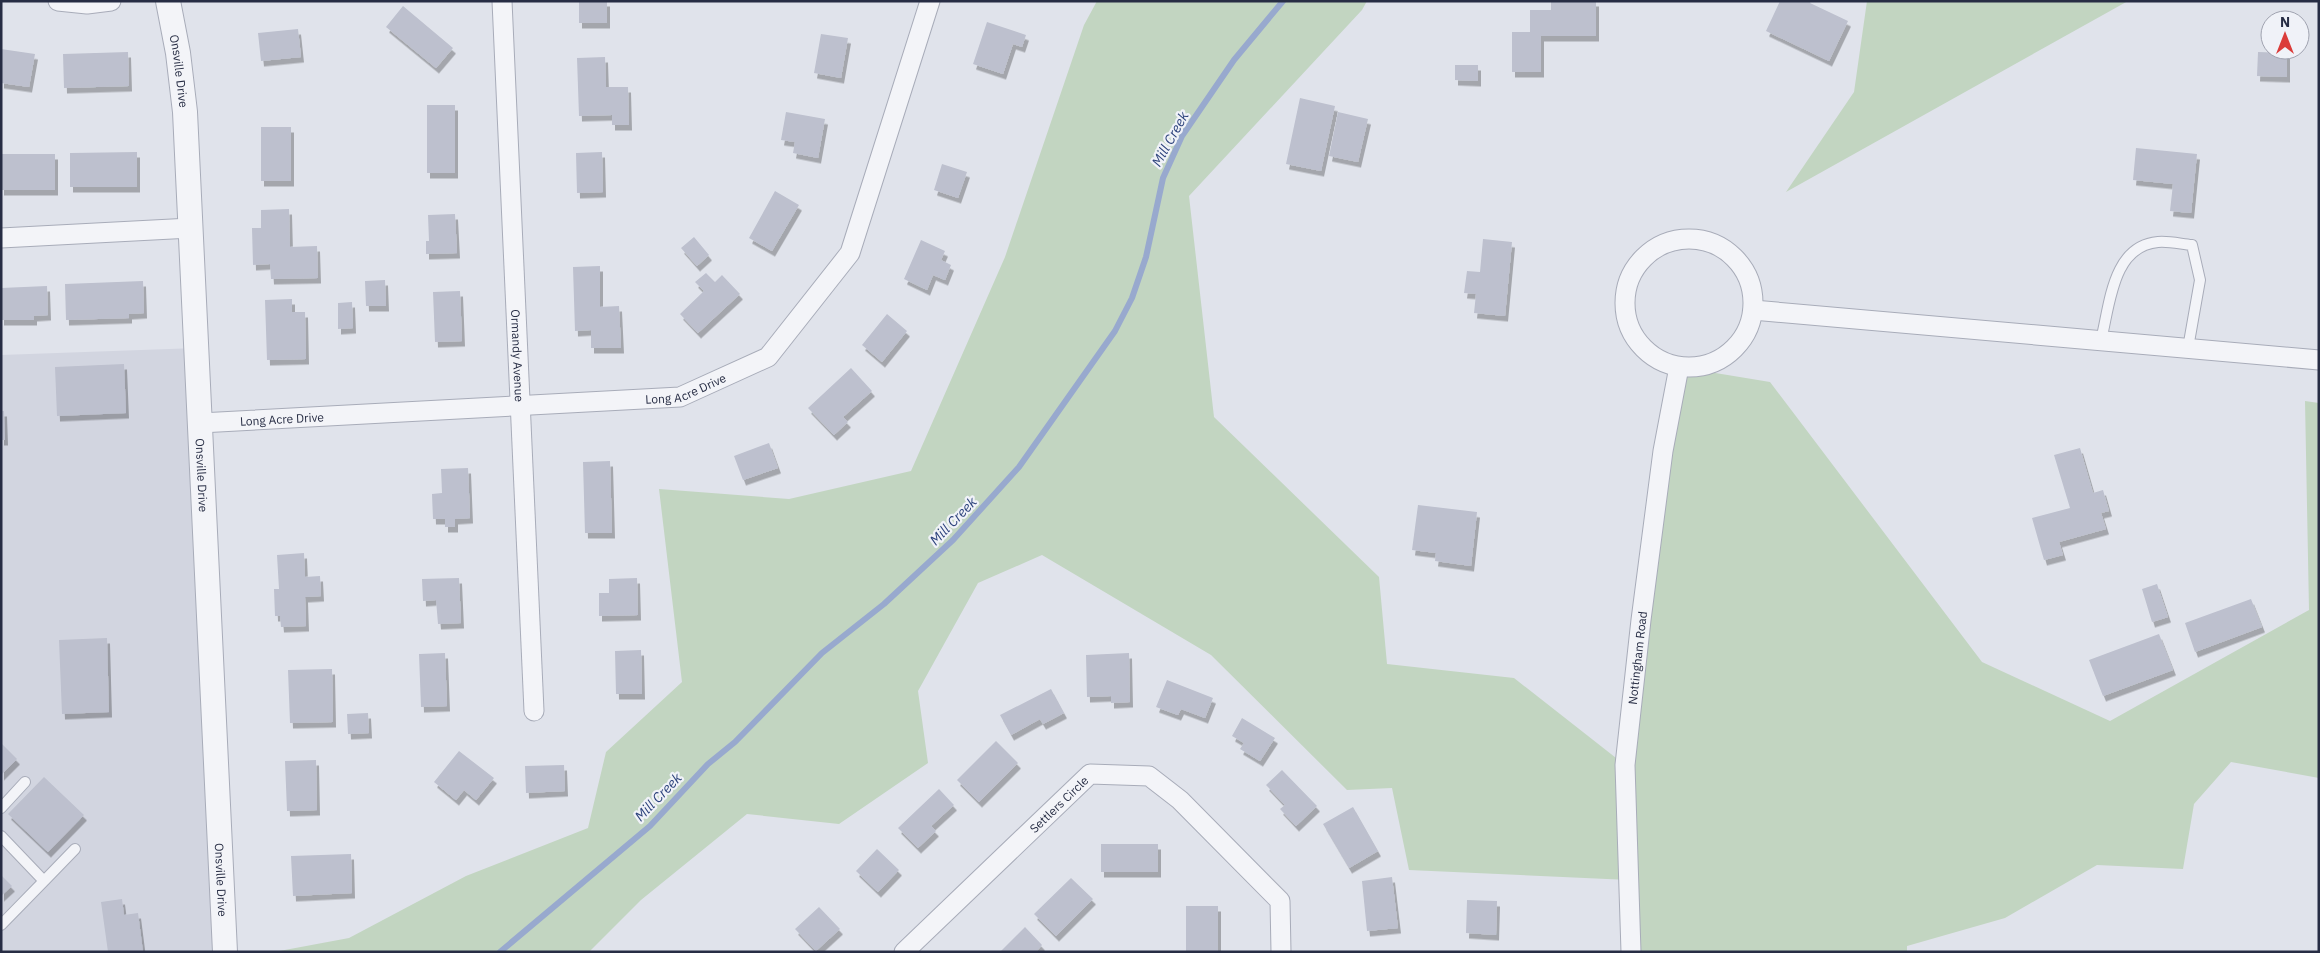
<svg xmlns="http://www.w3.org/2000/svg" width="2320" height="953" viewBox="0 0 2320 953" font-family="'IBM Plex Sans',sans-serif">
  <style>
    .built { fill: #d2d5e0 }
    .green { fill: #c2d5c1 }
    .lines { fill: none; stroke-linecap: round; stroke-linejoin: round }
    .stream { stroke: #98a9ce; stroke-width: 6 }
    .building { fill: #bdc0ce; filter: url(#shadow) }
    .service-casing { stroke: #a8acb9; stroke-width: 12 }
    .minor-casing { stroke: #a8acb9; stroke-width: 21 }
    .tertiary-casing { stroke: #a8acb9; stroke-width: 26 }
    .service { stroke: #f3f4f8; stroke-width: 10 }
    .minor { stroke: #f3f4f8; stroke-width: 19 }
    .tertiary { stroke: #f3f4f8; stroke-width: 24 }
    .labels { text-anchor: middle; dominant-baseline: central; stroke-width: 4.5; stroke-linejoin: round; paint-order: stroke }
    .street-label { font-size: 12px; fill: #272d44; stroke: #f0f2f8 }
    .water-label { font-size: 14px; font-style: italic; fill: #2d437c; stroke: #f0f2f8 }
  </style>
  <defs>
    <filter id="shadow"><feDropShadow dx="3" dy="5.5" stdDeviation="0" flood-color="#0004"/></filter>
  </defs>
  <rect width="100%" height="100%" fill="#e0e3eb"/>
  <!-- built -->
  <path class="built" d="M197,348L225,952H1V355Z"/>
  <!-- green -->
  <path class="green" d="M1097,1H1367L1362,10L1189,196L1214,417L1379,577L1387,664L1514,678L1625,765L1679,367L1770,382L1982,662L2110,721L2309,610L2305,401L2319,403V778L2231,762L2194,804L2183,869L2097,865L2005,918L1907,946V952H1631L1629,880L1409,870L1392,788L1347,790L1211,655L1042,555L978,583L918,691L928,763L839,824L747,814L641,900L589,952H274L349,938L466,876L588,828L606,752L682,682L659,489L789,499L911,471L1005,257L1084,25Z
    M1867,1H2128L1786,192L1854,92Z"/>
  <g class="lines">
    <!-- stream -->
    <path class="stream" d="M500,952L650,826L708,764L735,742L822,653L884,604L953,540L1019,467L1115,331L1132,298L1146,257L1163,178L1182,136L1234,60L1283,1"/>
  </g>
  <!-- building -->
  <path class="building" d="M579,1H607V23H579Z
    M1551,1H1596V36H1541V72H1512V32H1530V10H1551Z
    M1780,1H1811L1810,3L1848,21L1829,61L1766,31Z
    M403,6L453,48L436,68L386,27Z
    M987,22L1026,35L1022,47L1013,44L1003,74L973,64Z
    M298,29L301,57L261,61L258,33Z
    M821,34L848,38L841,78L814,73Z
    M1,49L35,54L29,87L1,83Z
    M128,52L129,86L64,88L63,54Z
    M2258,52L2287,53V77L2257,76Z
    M605,57L606,87H628L629,125H612V115L579,116L577,58Z
    M1455,65H1478V81L1455,80Z
    M1300,98L1335,106L1321,171L1286,164Z
    M427,105H455V173H427Z
    M786,112L825,119L818,158L793,153L795,142L781,140Z
    M1338,112L1368,119L1358,162L1329,156Z
    M261,127H291V181H261Z
    M2136,148L2197,154L2191,213L2170,211L2173,184L2133,180Z
    M137,152V187H70V153Z
    M602,152L603,192L577,193L576,153Z
    M1,154H55V190H1Z
    M942,164L967,172L958,198L934,190Z
    M775,191L799,205L772,251L749,238Z
    M289,209L290,247L317,246L318,278L271,279L270,264L253,265L252,228H261V210Z
    M455,214L457,253L426,254V241H429L428,215Z
    M694,237L709,255L697,266L681,248Z
    M1483,239L1512,242L1505,316L1474,313L1476,294L1464,293L1467,271L1480,272Z
    M921,240L945,251L941,260L951,265L945,280L933,275L927,290L904,279Z
    M600,266V307L619,306L621,348H591V330L575,331L573,267Z
    M706,273L715,282L722,275L740,294L698,333L680,314L704,291L695,282Z
    M385,280L386,306H366L365,281Z
    M143,281L144,313L129,314V318L66,320L65,284Z
    M47,286L48,315L34,316V320H1V288Z
    M460,291L462,341L435,342L433,292Z
    M292,299V312H305L306,359L267,360L265,300Z
    M352,302L353,328L338,329V303Z
    M887,314L907,331L882,362L862,345Z
    M124,364L126,413L57,416L55,367Z
    M851,368L872,391L843,417L848,422L834,435L808,408Z
    M1,411H4L5,440H1Z
    M769,443L778,468L743,480L734,456Z
    M2080,448L2093,493L2103,490L2109,511L2101,513L2106,529L2059,542L2063,555L2044,560L2032,518L2070,508L2054,455Z
    M610,461L612,533H585L583,462Z
    M468,468L470,518L455,519V527H445V519H433L432,494L442,493L441,469Z
    M1418,505L1477,512L1471,566L1435,561L1436,553L1412,550Z
    M304,553L305,577L320,576L321,596L305,597L306,626L281,627L280,616H275L274,589H279L277,555Z
    M459,578L461,623L438,624L436,600L423,601L422,579Z
    M637,578L638,615L599,616V593H609V579Z
    M2157,584L2168,617L2152,622L2142,589Z
    M2251,599L2262,627L2195,652L2185,623Z
    M2159,634L2173,670L2103,696L2089,660Z
    M107,638L109,712L62,714L59,640Z
    M641,650L642,694H616L615,651Z
    M445,653L447,706L421,707L419,654Z
    M1129,653L1130,702L1111,703V696L1087,697L1086,655Z
    M332,669L333,722L290,723L288,670Z
    M1167,680L1213,698L1205,718L1181,709L1178,715L1156,707Z
    M1051,689L1064,713L1043,724L1040,719L1011,735L1000,715Z
    M368,713L369,733L348,734L347,714Z
    M1242,718L1275,738L1260,761L1240,749L1244,743L1232,736Z
    M996,741L1018,763L979,802L957,780Z
    M1,743L17,759L1,775Z
    M459,751L494,778L476,800L464,790L456,800L434,782Z
    M316,760L317,810L287,811L285,761Z
    M564,765L565,791L526,793L525,766Z
    M1282,770L1317,806L1296,826L1280,809L1285,805L1266,785Z
    M44,777L84,815L48,852L8,814Z
    M939,789L954,805L931,826L936,831L918,848L898,828Z
    M1353,807L1378,851L1349,868L1323,824Z
    M1101,844H1158V872H1101Z
    M877,849L899,870L878,892L856,871Z
    M351,854L352,893L293,896L291,856Z
    M1,875L12,886L1,896Z
    M1392,877L1398,928L1367,931L1362,881Z
    M1071,878L1093,899L1056,936L1034,914Z
    M122,899L124,915L138,913L143,952H108L101,902Z
    M1467,900L1497,901L1496,935L1466,933Z
    M1186,906H1218V952H1186Z
    M819,907L840,929L816,951L795,929Z
    M1025,927L1042,945L1036,952H1000Z"/>
  <g class="lines">
    <defs>
      <path id="service" d="M2101,340C2110,305 2112,246 2158,242C2169,241 2181,244 2192,245L2200,280L2188,348
        M1,808L25,782
        M1,836L44,881L1,925
        M44,881L75,849"/>
      <g id="minor">
        <path d="M58,1L87,4L111,1"/>
        <path id="s1" d="M502,1L534,711"/>
        <path d="M1,238L191,228"/>
        <circle cx="1689" cy="303" r="64"/>
        <path d="M1753,310L2319,360"/>
        <path id="s2" d="M200,423L680,397L768,357L850,253L930,1"/>
        <path id="s3" d="M904,952L1090,774L1149,776L1180,800L1280,901L1281,952"/>
        <path id="s4" d="M1631,952L1625,765L1641,620L1663,451L1679,367"/>
      </g>
      <g id="tertiary">
        <path id="s5" d="M168,1L178,53L185,112L225,952"/>
      </g>
    </defs>
    <!-- service casing -->
    <use href="#service" class="service-casing"/>
    <!-- minor casing -->
    <use href="#minor" class="minor-casing"/>
    <!-- tertiary casing -->
    <use href="#tertiary" class="tertiary-casing"/>
    <!-- service -->
    <use href="#service" class="service"/>
    <!-- minor -->
    <use href="#minor" class="minor"/>
    <!-- tertiary -->
    <use href="#tertiary" class="tertiary"/>
  </g>
  <g class="labels">
    <!-- street labels -->
    <g class="street-label">
      <text stroke="none"><textPath href="#s5" startOffset="71">Onsville Drive</textPath></text>
      <text stroke="none"><textPath href="#s1" startOffset="355">Ormandy Avenue</textPath></text>
      <text stroke="none"><textPath href="#s2" startOffset="488">Long Acre Drive</textPath></text>
      <text stroke="none"><textPath href="#s2" startOffset="82">Long Acre Drive</textPath></text>
      <text stroke="none"><textPath href="#s5" startOffset="476">Onsville Drive</textPath></text>
      <text stroke="none"><textPath href="#s4" startOffset="295">Nottingham Road</textPath></text>
      <text stroke="none"><textPath href="#s3" startOffset="214">Settlers Circle</textPath></text>
      <text stroke="none"><textPath href="#s5" startOffset="881">Onsville Drive</textPath></text>
    </g>
    <!-- water labels -->
    <g class="water-label">
      <text transform="translate(1170 139) rotate(-61)">Mill Creek</text>
      <text transform="translate(953 521) rotate(-46)">Mill Creek</text>
      <text transform="translate(658 797) rotate(-46)">Mill Creek</text>
    </g>
  </g>
  <!-- border -->
  <rect width="2320" height="953" fill="none" stroke="#272d44" stroke-width="5"/>
  <!-- north arrow -->
  <g transform="translate(2285 35)"><circle r="24" fill="#f0f2f8" stroke="#a0a3b0"/>
  <path d="M0-4L9 19L0 12L-9 19Z" fill="#db3c3a"/>
  <text y="-8" font-size="14" font-weight="bold" text-anchor="middle" fill="#272d44">N</text>
  </g>
</svg>
